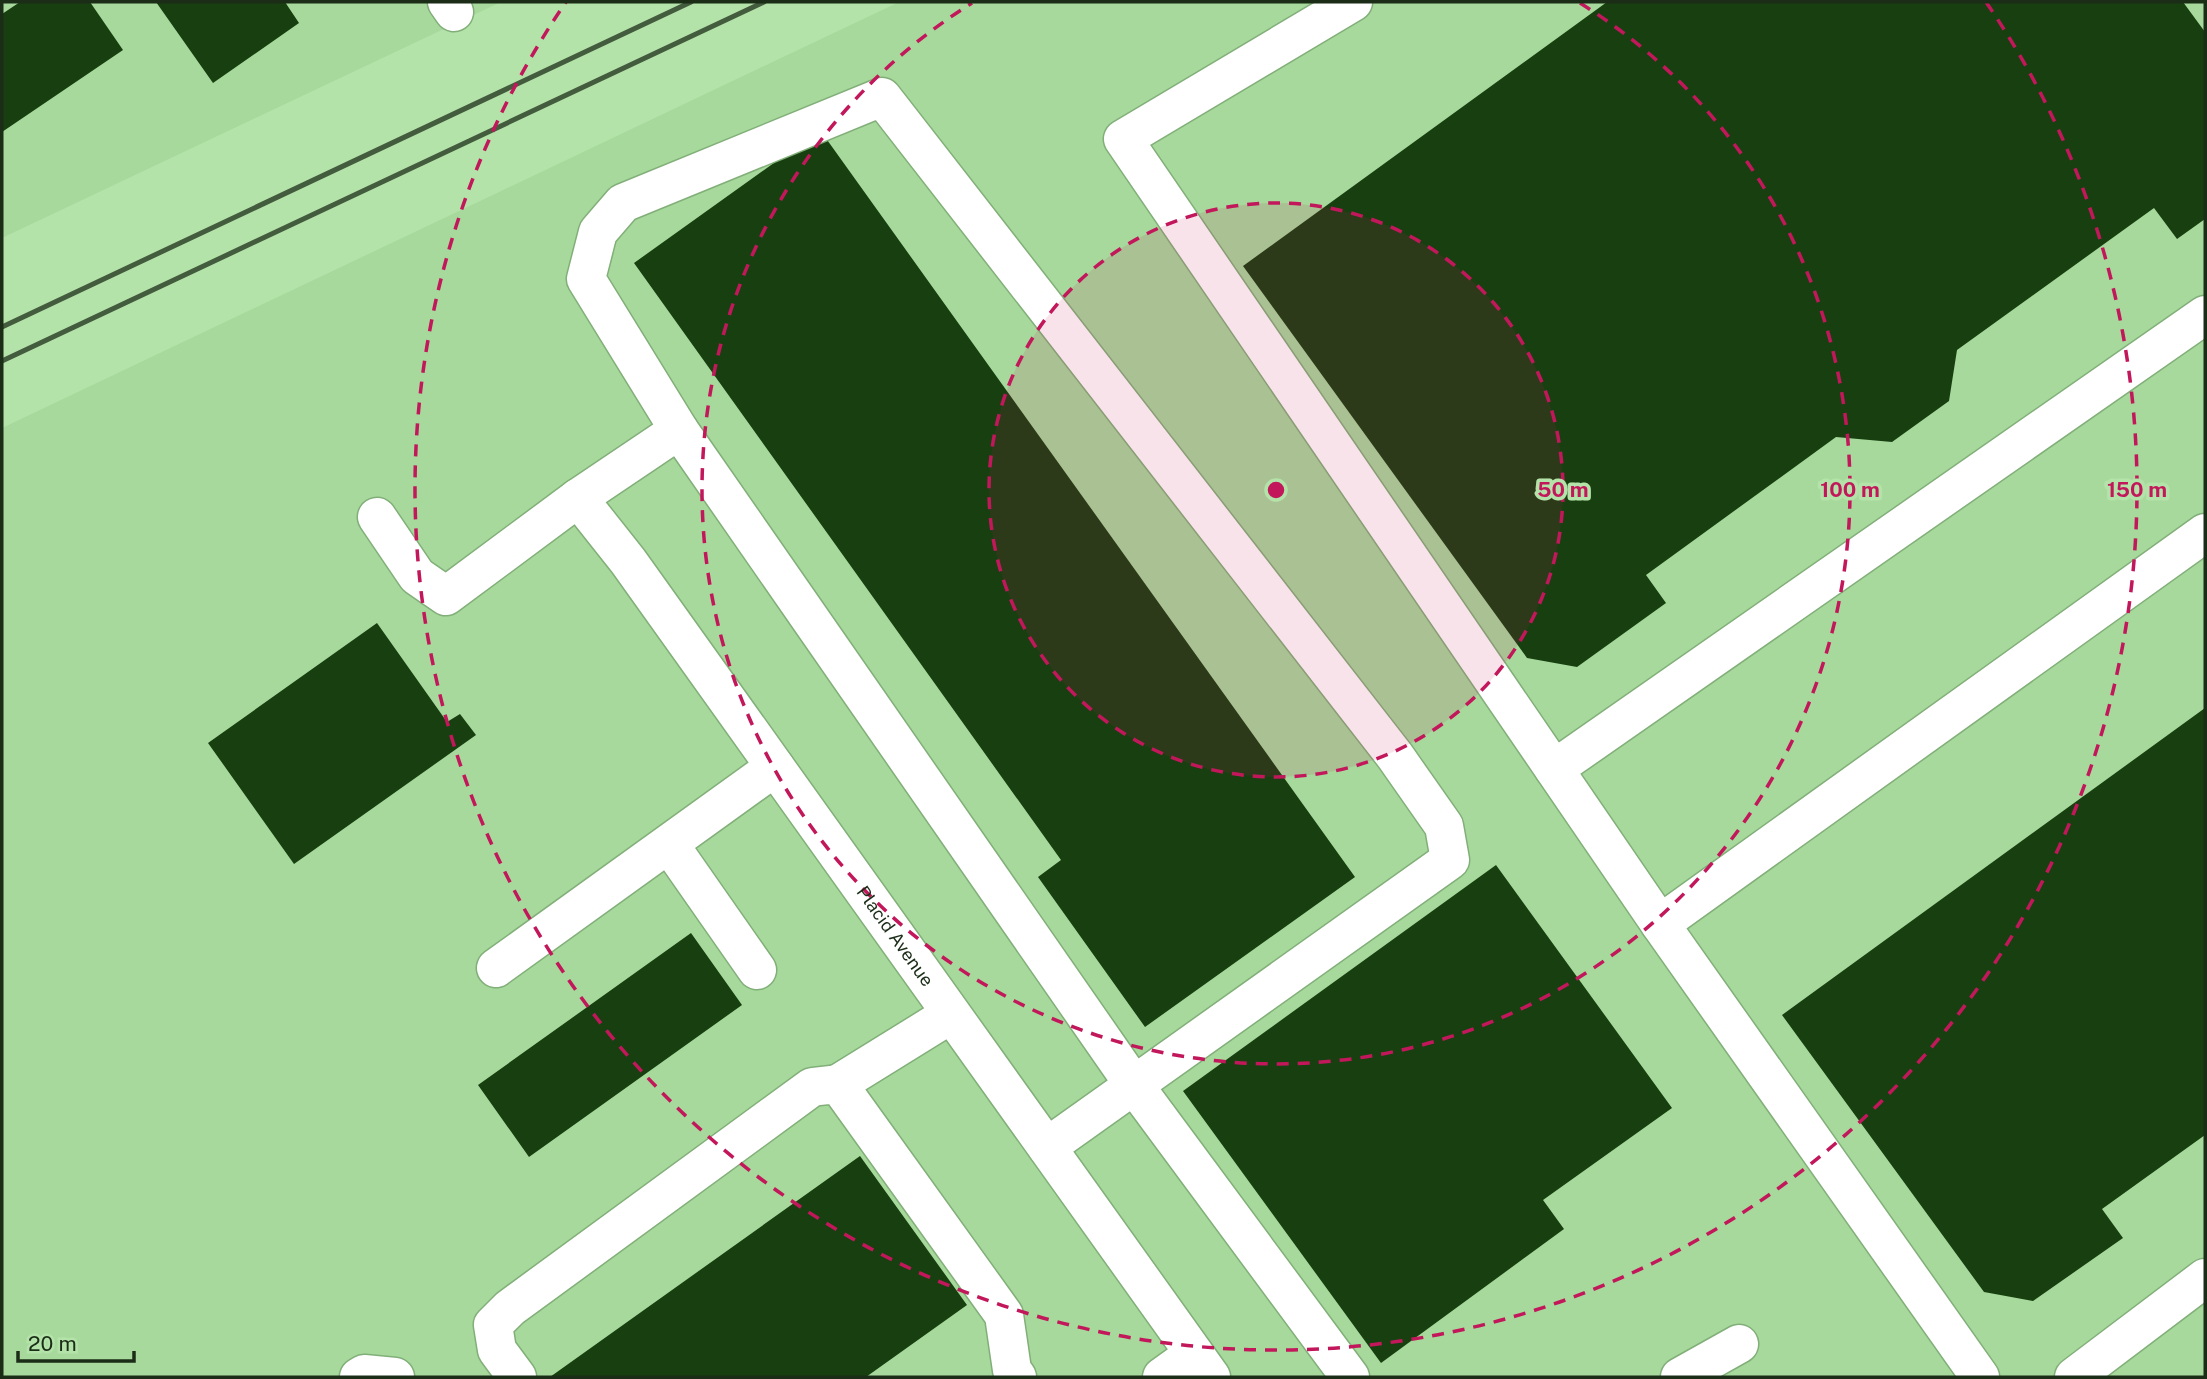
<svg xmlns="http://www.w3.org/2000/svg" width="2207" height="1379" viewBox="0 0 2207 1379" font-family="'Public Sans',sans-serif">
  <style>
    .built { fill: #a6d99b }
    .building { fill: #183f10 }
    .lines { fill: none; stroke-linecap: round; stroke-linejoin: round }
    .minor-casing { stroke: #82af79; stroke-width: 41 }
    .minor { stroke: #fff; stroke-width: 38 }
    .rail { stroke: #435c3d; stroke-width: 5 }
    .ring { fill: none; stroke: #c2185b; stroke-width: 3.5; stroke-dasharray: 12 9 }
    .labels { text-anchor: middle; dominant-baseline: central; stroke-width: 7; stroke-linejoin: round; paint-order: stroke }
    .street-label { font-size: 18px; fill: #1b2d17; stroke: #b4e3aa }
    .centre { fill: #c2185b; stroke: #b4e3aa; stroke-width: 3.5 }
    .ring-label { font-size: 21px; text-anchor: middle; font-weight: bold; fill: #c2185b; stroke: #b4e3aa; stroke-width: 7; stroke-linejoin: round; paint-order: stroke }
  </style>
  <rect width="100%" height="100%" fill="#b4e3aa"/>
  <!-- built -->
  <path class="built" d="M2,2H501L2,238Z
    M899,2H2205V1377H2V428Z"/>
  <!-- building -->
  <path class="building" d="M20,2H90L123,50L2,132V14Z
    M156,2H285L299,23L213,83Z
    M1607,2H2183L2205,32V219L2177,239L2154,208L1957,350L1949,401L1892,442L1836,437L1646,575L1666,603L1577,667L1527,658L1243,266Z
    M820,130L1355,877L1145,1027L1038,877L1061,860L634,263Z
    M377,623L447,722L460,714L476,735L294,864L208,743Z
    M2205,708V1135L2102,1209L2123,1238L2033,1301L1984,1292L1782,1015Z
    M1496,865L1672,1108L1543,1200L1564,1229L1381,1363L1183,1091Z
    M691,933L742,1005L529,1157L478,1085Z
    M860,1156L967,1305L866,1377H550Z"/>
  <g class="lines">
    <defs>
      <g id="minor">
        <path d="M447,2L454,12"/>
        <path d="M1353,2L1123,139L1660,924L1980,1377"/>
        <path d="M679,430L1134,1085L1350,1377"/>
        <path id="s1" d="M578,498L628,561L1211,1377"/>
        <path d="M377,517L417,576L446,596L578,498L679,430L586,279L598,232L623,203L882,97L1395,756L1444,826L1450,860L1047,1147"/>
        <path d="M1554,769L2205,315"/>
        <path d="M669,844L757,970"/>
        <path d="M1660,924L2205,533"/>
        <path d="M496,968L775,767"/>
        <path d="M838,1084L951,1014"/>
        <path d="M359,1377L364,1374L395,1377"/>
        <path d="M517,1377L497,1350L493,1325L510,1308L812,1087L838,1084L1004,1315L1012,1370L1017,1377"/>
        <path d="M1162,1377L1194,1354"/>
        <path d="M1680,1377L1739,1344"/>
        <path d="M2074,1377L2205,1278"/>
      </g>
    </defs>
    <!-- minor casing -->
    <use href="#minor" class="minor-casing"/>
    <!-- minor -->
    <use href="#minor" class="minor"/>
    <!-- rail -->
    <path class="rail" d="M2,327L691,2
      M2,361L764,2"/>
  </g>
  <!-- distance rings -->
  <circle cx="1276" cy="490" r="287" fill="#c2185b" fill-opacity=".12"/>
  <g class="ring">
    <circle cx="1276" cy="490" r="287"/>
    <path d="M1580 3A574 574 0 1 1 972 3"/>
    <path d="M1986 2A861 861 0 1 1 566 2"/>
  </g>
  <g class="labels">
    <!-- street labels -->
    <g class="street-label">
      <text stroke="none"><textPath href="#s1" startOffset="541">Placid Avenue</textPath></text>
    </g>
  </g>
  <circle cx="1276" cy="490" r="10" class="centre"/>
  <g class="ring-label">
    <text x="1563" y="497">50 m</text>
    <text x="1850" y="497">100 m</text>
    <text x="2137" y="497">150 m</text>
  </g>
  <!-- border -->
  <rect width="2207" height="1379" fill="none" stroke="#1b2d17" stroke-width="7"/>
  <!-- scale -->
  <path d="M18 1351v10h116v-10" fill="none" stroke="#1b2d17" stroke-width="3.5"/>
  <text x="28" y="1351" font-size="21" fill="#1b2d17" stroke="#b4e3aa" stroke-width="5" paint-order="stroke">20 m</text>
</svg>
